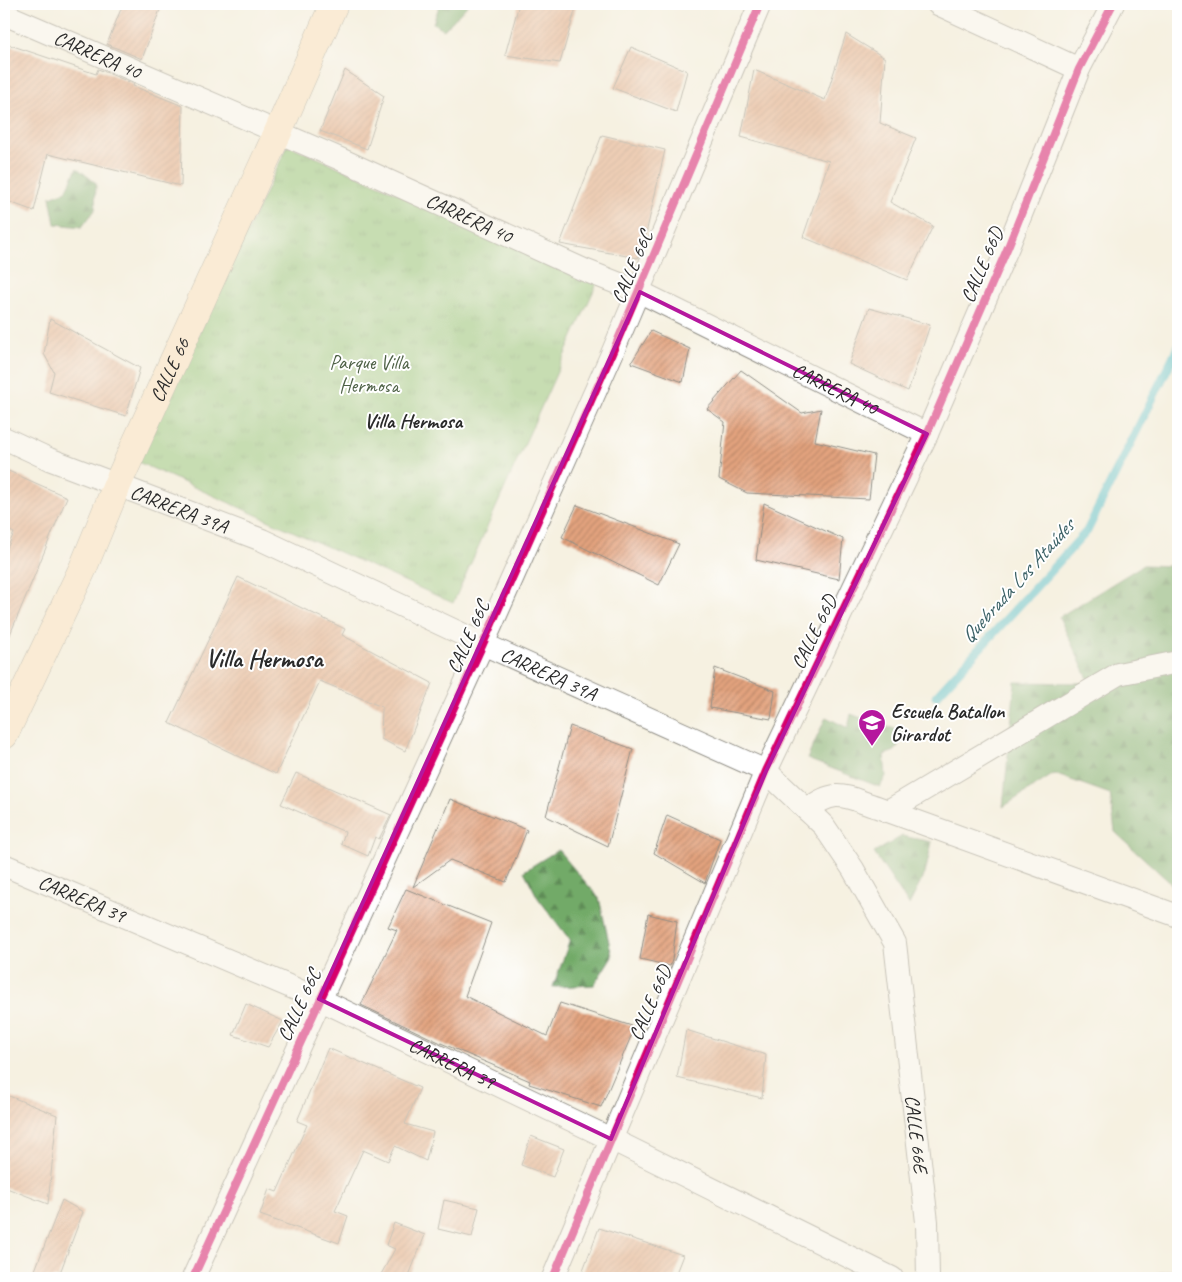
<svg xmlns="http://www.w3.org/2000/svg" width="1182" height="1282" viewBox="0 0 1182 1282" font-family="Caveat,sans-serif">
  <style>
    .forest { fill: url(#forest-firs); stroke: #4e6a4a }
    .park { fill: url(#park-tufts); stroke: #5c7852 }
    .water { fill: url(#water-waves); stroke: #41767e }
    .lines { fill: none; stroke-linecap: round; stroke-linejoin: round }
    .stream { stroke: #57c2d1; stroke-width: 9 }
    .building { fill: url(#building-hatch) }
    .street-casing { stroke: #908e86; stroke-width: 24 }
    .secondary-casing { stroke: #908e86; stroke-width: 29 }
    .street { stroke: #fff; stroke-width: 22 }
    .secondary { stroke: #fee5c5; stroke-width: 28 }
    .cycleway-casing { stroke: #fff; stroke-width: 11 }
    .cycleway { stroke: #d6006c; stroke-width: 8 }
    .marked { fill: none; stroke: #b5179e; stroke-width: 4; stroke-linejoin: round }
    .labels { text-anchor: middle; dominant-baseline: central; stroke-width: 4; stroke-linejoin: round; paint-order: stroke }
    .street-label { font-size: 20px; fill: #2b2b2b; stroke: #fff }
    .park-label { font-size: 20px; fill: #4e6146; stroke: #fff }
    .poi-label { font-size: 20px; font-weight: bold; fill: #2b2b2b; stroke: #fff; text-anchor: start }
    .neighbourhood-label { font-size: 21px; font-weight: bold; fill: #2b2b2b; stroke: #fff }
    .water-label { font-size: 21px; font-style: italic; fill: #3a6065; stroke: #fff }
    .district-label { font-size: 25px; font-weight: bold; fill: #2b2b2b; stroke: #fff }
  </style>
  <defs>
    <pattern id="forest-firs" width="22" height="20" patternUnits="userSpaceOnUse" patternTransform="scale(1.25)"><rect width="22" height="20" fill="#72aa68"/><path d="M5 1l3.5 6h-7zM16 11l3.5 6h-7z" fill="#5e8b56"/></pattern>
    <pattern id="park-tufts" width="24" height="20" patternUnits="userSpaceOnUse" patternTransform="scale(1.25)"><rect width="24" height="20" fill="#8ec578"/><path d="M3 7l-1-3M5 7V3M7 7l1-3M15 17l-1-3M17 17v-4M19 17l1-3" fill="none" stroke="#74a063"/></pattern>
    <pattern id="water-waves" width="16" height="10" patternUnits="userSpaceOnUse" patternTransform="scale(1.25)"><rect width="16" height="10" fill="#57c2d1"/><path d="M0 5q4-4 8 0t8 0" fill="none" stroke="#489eaa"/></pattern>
    <pattern id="building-hatch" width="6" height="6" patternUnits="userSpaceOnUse" patternTransform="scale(1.25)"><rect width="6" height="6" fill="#e3a37e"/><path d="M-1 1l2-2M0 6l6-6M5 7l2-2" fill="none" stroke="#b88567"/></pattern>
  </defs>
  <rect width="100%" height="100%" fill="#fff"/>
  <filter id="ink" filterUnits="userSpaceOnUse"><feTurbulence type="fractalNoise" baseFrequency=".02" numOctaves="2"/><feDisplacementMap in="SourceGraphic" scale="10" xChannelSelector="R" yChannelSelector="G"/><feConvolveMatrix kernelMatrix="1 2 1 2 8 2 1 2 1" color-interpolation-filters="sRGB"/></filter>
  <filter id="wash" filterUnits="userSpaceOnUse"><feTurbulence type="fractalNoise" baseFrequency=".0096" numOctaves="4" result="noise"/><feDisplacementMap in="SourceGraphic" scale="20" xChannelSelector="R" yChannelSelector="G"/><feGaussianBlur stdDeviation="1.12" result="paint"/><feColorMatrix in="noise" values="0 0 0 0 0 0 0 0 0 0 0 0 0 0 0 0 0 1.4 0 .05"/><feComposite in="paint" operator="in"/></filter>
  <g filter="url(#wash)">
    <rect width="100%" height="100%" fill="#f6f1e1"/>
    <!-- forest -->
    <path class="forest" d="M440,4H469L444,30L433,23Z
      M77,168L96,183L95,210L82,227L55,224L50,197L66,191Z
      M1143,565L1178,566V890L1115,832L1110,794L1054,774L1003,807L1015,682L1090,683L1059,617Z
      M851,714L882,726L907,731L895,751L884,755L886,776L880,787L807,759L826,717L848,728Z
      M902,836L932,842L925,874L909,905L874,853Z
      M558,850L599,898L612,956L594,985L553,987L570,940L538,898L524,871Z"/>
    <!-- park -->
    <path class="park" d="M288,145L598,281L453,603L138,462Z"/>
    <!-- water -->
    <path class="water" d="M1178,1270V1278H1128Z"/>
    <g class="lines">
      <!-- stream -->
      <path class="stream" d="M936,696L1087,531L1178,347"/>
    </g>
    <g id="blocks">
      <!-- building -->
      <path class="building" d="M123,4H162L142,59L107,44Z
        M519,4H577L560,63L505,55Z
        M846,34L885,58L880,123L916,138L890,202L933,226L907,280L803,237L829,161L741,137L754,70L825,100Z
        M4,43L96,74L98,69L134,84L133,86L183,106L181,186L48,154L34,211L4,200Z
        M631,47L687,71L676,112L613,88Z
        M345,70L384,96L367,149L320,131Z
        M602,135L665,150L643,247L638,258L560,244Z
        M869,308L930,325L908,391L849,364Z
        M50,319L140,368L126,416L49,392L54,372L44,354Z
        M651,331L690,349L683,382L631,363Z
        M741,370L802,413L821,409L815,441L874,455L869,499L747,493L719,479L725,422L707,409Z
        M4,469L67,497L4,649V555L14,533L4,528Z
        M764,503L843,539L839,579L756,560Z
        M577,505L679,544L659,585L562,537Z
        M238,577L345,629L342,635L432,683L405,751L381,739L382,707L320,681L276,774L169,723Z
        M715,668L775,691L771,719L710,708Z
        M570,726L633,749L608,846L546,816Z
        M296,773L391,815L379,839L375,837L368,856L341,844L345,832L281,804Z
        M450,799L527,830L506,882L450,860L413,887Z
        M667,815L720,839L705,883L654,853Z
        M406,889L491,923L465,996L547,1036L560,1003L635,1027L601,1107L529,1084L530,1081L441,1043L361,1005L397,930L388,927Z
        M648,914L677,921L672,960L670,966L640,959Z
        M246,1004L283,1021L268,1047L233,1035Z
        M686,1030L766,1055L762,1098L677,1078Z
        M328,1048L420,1088L405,1124L433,1132L426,1161L395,1146L388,1161L363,1150L335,1211L348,1216L339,1243L260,1215L269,1189L277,1192L307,1125L297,1121Z
        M4,1094L57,1115L48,1204L4,1187Z
        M531,1136L564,1149L553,1177L521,1165Z
        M62,1200L83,1212L58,1278H32Z
        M444,1200L479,1208L472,1237L438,1229Z
        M394,1223L425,1235L408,1278H379L395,1249L386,1245Z
        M599,1228L683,1255L674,1278H580Z"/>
    </g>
  </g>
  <g filter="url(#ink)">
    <use href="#blocks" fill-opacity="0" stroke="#908e86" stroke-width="1"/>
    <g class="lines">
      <defs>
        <g id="street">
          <path d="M938,4L1079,69"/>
          <path id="s1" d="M4,14L338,158L584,270L640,292L927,434"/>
          <path id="s2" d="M4,438L49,459L262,540L483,644L766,771L824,826L853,869L895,943L927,1222L928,1278"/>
          <path d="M807,810C836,787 845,797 877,807L1178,916"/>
          <path d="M888,811L1118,674L1178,662"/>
          <path id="s3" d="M4,865L319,999L611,1139L892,1278"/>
          <path d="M193,1278L483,644L611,356L760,4"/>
          <path d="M553,1278L766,771L927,434L1008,247L1079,69L1113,4"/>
        </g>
        <g id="secondary">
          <path id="s4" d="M4,735L83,568L117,485L278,132L334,4"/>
        </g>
      </defs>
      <!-- street casing -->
      <use href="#street" class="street-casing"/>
      <!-- secondary casing -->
      <use href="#secondary" class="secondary-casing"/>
      <!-- street -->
      <use href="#street" class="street"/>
      <!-- secondary -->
      <use href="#secondary" class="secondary"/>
      <defs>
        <path id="cycleway" d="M193,1278L483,644L611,356L760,4
          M553,1278L766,771L927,434L1008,247L1079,69L1113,4"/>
      </defs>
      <!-- cycleway casing -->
      <use href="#cycleway" class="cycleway-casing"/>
      <!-- cycleway -->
      <use href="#cycleway" class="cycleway"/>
    </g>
  </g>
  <!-- marked area -->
  <path d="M0 0H1182V1282H0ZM640,292L927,434L766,771L611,1139L319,999Z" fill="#f6f1e1" fill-opacity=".55" fill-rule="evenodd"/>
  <path class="marked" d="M640,292L927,434L766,771L611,1139L319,999Z"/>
  <!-- icons -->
  <defs>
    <symbol id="school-pin" viewBox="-11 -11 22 30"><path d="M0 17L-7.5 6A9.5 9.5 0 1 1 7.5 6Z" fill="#b5179e" stroke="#fff"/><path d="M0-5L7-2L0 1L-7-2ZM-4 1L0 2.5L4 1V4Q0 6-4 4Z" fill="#fff"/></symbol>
  </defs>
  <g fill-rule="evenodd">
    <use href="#school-pin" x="856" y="707" width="32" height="43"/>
  </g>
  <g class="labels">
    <!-- street labels -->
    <g class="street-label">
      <text stroke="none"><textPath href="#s1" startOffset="102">CARRERA 40</textPath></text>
      <text stroke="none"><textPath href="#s1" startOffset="508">CARRERA 40</textPath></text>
      <text transform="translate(982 265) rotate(-67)">CALLE 66D</text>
      <text transform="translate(632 267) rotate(-67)">CALLE 66C</text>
      <text stroke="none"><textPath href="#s4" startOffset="401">CALLE 66</textPath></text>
      <text stroke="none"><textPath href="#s1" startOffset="912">CARRERA 40</textPath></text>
      <text stroke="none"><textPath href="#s2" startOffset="189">CARRERA 39A</textPath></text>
      <text transform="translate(814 632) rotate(-64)">CALLE 66D</text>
      <text transform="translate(468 637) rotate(-66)">CALLE 66C</text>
      <text stroke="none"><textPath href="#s2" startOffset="594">CARRERA 39A</textPath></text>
      <text stroke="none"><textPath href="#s3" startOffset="85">CARRERA 39</textPath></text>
      <text transform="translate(650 1003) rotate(-67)">CALLE 66D</text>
      <text transform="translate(299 1005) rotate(-65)">CALLE 66C</text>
      <text stroke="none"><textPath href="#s3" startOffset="490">CARRERA 39</textPath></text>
      <text stroke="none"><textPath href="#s2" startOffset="1241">CALLE 66E</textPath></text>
    </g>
    <!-- park labels -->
    <g class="park-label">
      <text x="369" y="362">Parque Villa<tspan x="369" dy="23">Hermosa</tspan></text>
    </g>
    <!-- poi labels -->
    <g class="poi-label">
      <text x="891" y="711">Escuela Batallon<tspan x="891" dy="23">Girardot</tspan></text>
    </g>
    <!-- neighbourhood labels -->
    <g class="neighbourhood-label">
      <text x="413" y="421">Villa Hermosa</text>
    </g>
    <!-- water labels -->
    <g class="water-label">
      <text transform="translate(1017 581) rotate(-48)">Quebrada Los Ataúdes</text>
    </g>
    <!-- district labels -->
    <g class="district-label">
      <text x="264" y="659">Villa Hermosa</text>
    </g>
  </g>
  <!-- margin -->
  <rect width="1182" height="1282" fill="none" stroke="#fff" stroke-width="20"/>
</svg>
